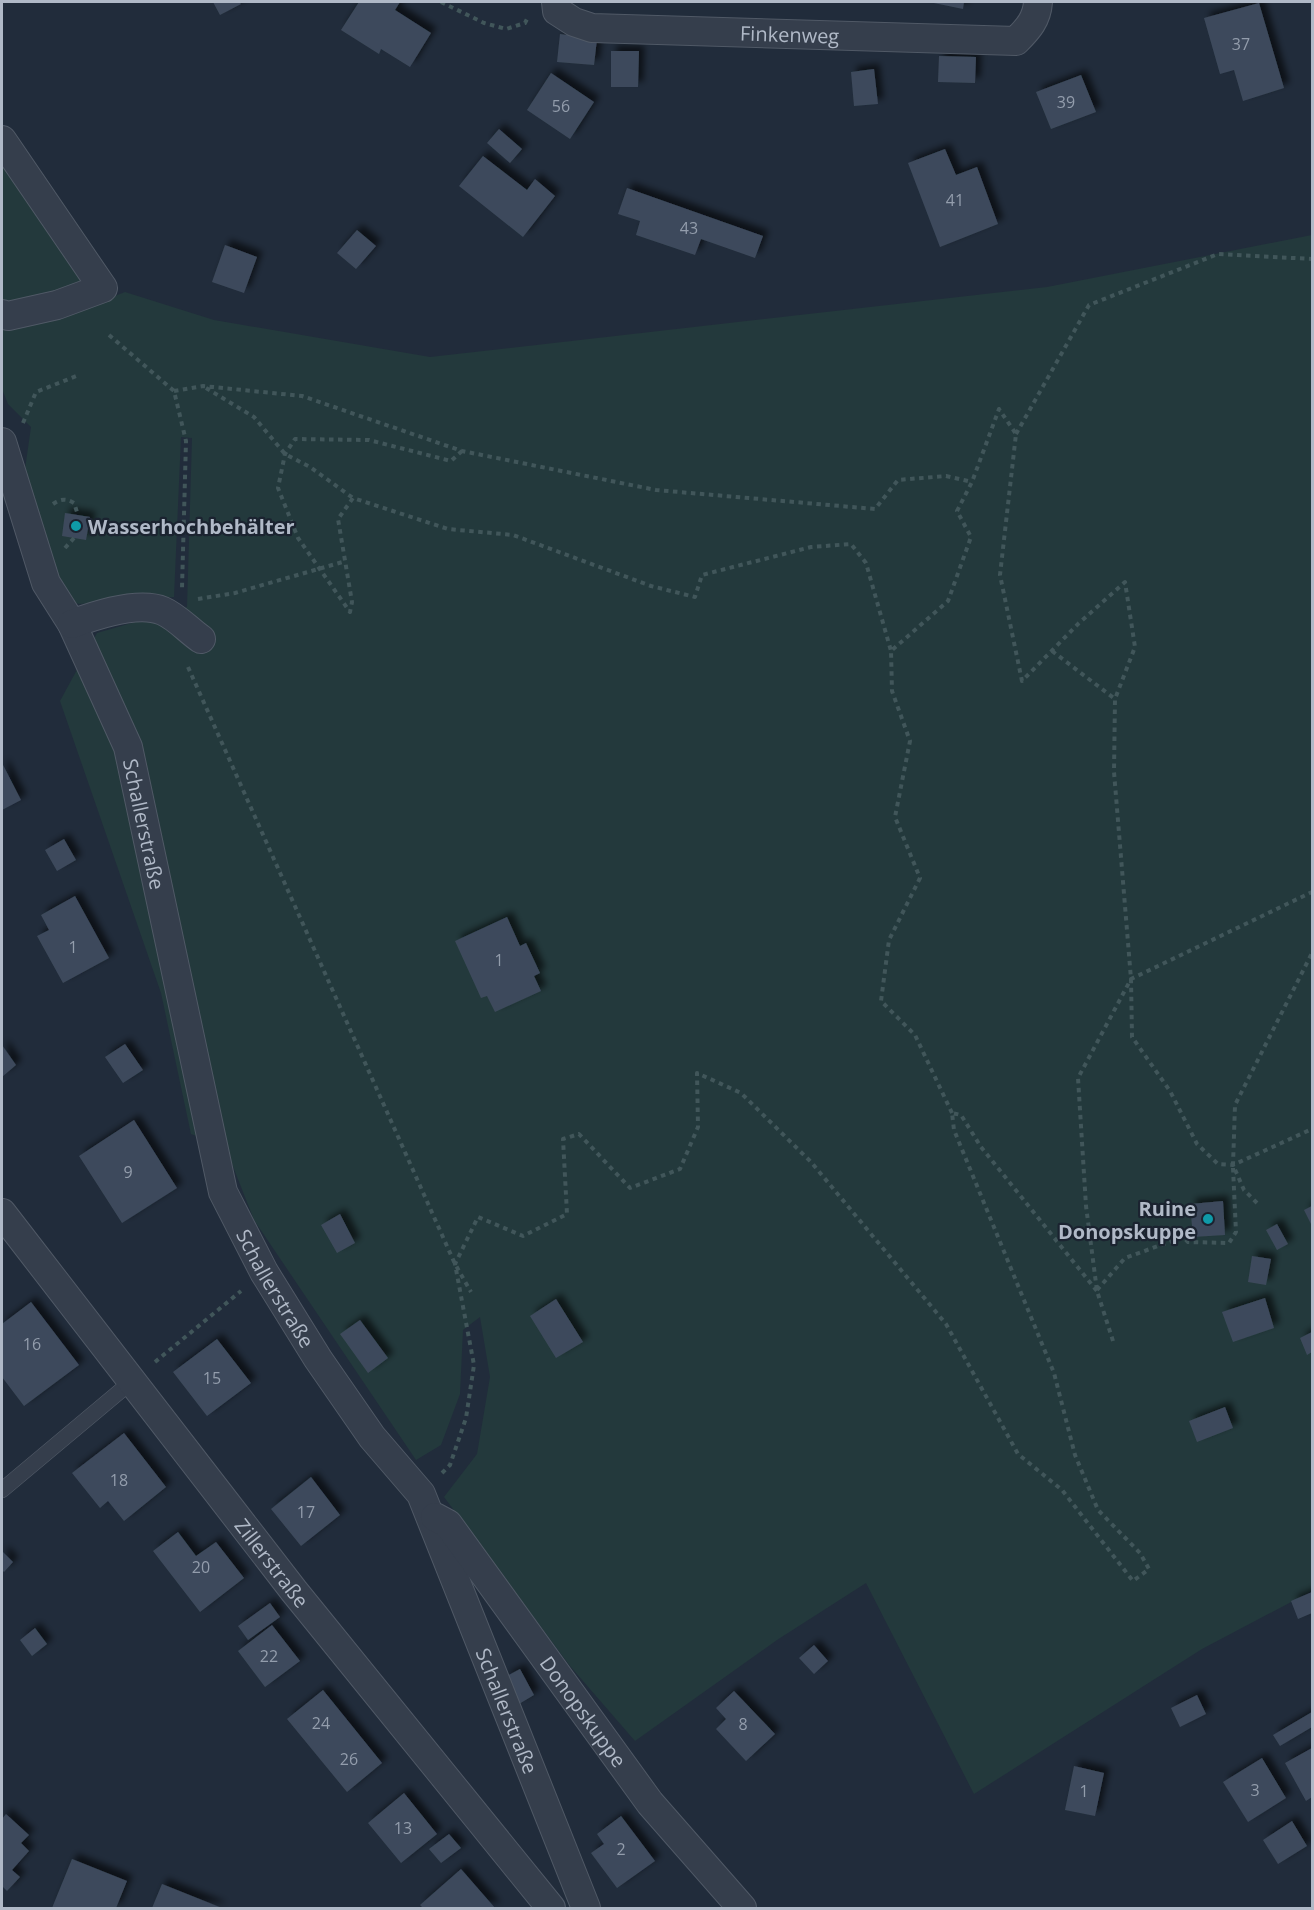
<svg xmlns="http://www.w3.org/2000/svg" width="1314" height="1910" viewBox="0 0 1314 1910" font-family="'Open Sans',sans-serif">
  <style>
    .green { fill: #23393c }
    .building { fill: #3d4a5b; filter: url(#shadow) }
    .lines { fill: none; stroke-linecap: round; stroke-linejoin: round }
    .service-casing { stroke: #505966; stroke-width: 16 }
    .minor-casing { stroke: #505966; stroke-width: 30 }
    .path { stroke: #41565a; stroke-width: 4; stroke-dasharray: 4.5 4.5; stroke-linecap: butt }
    .service { stroke: #353e4c; stroke-width: 15 }
    .minor { stroke: #353e4c; stroke-width: 28 }
    .culture-dot { fill: #0f9aa8; stroke: #1b2330; stroke-width: 2 }
    .labels { text-anchor: middle; dominant-baseline: central; stroke-width: 4.5; stroke-linejoin: round; paint-order: stroke }
    .number-label { font-size: 16px; fill: #939dac }
    .street-label { font-size: 20px; fill: #b0b9c7; stroke: #1b2330 }
    .poi-label { font-size: 20px; font-weight: bold; fill: #b0b9c7; stroke: #1b2330; text-anchor: start }
  </style>
  <defs>
    <filter id="shadow"><feDropShadow dx="5.5" dy="-5.5" stdDeviation="3" flood-color="#0009"/></filter>
  </defs>
  <rect width="100%" height="100%" fill="#212c3b"/>
  <!-- green -->
  <path class="green" d="M2,156L83,284L2,307Z
    M1312,235V1591L1202,1649L974,1794L866,1583L777,1640L635,1741L570,1666L444,1497L477,1454L490,1377L480,1317L463,1330L460,1394L441,1445L416,1460L254,1220L225,1146L191,1134L161,993L60,701L97,633L187,607L192,438L181,437L174,597L79,604L66,600L22,490L31,427L8,404L2,389V326L59,318L125,292L214,320L430,357L1047,287Z"/>
  <!-- building -->
  <path class="building" d="M213,2H239L241,4L220,15Z
    M359,2H400L395,10L431,33L410,67L381,49L379,54L341,30Z
    M929,2H964L963,9Z
    M1259,3L1284,88L1243,101L1234,70L1220,74L1204,18Z
    M560,34L597,39L594,65L557,62Z
    M611,51H639L638,87H611Z
    M939,56L976,57L975,83L938,82Z
    M874,69L878,104L854,106L851,72Z
    M551,73L594,102L570,139L527,110Z
    M1081,75L1096,112L1051,129L1036,92Z
    M499,129L522,149L510,163L487,143Z
    M945,149L956,175L977,167L998,224L940,247L908,163Z
    M483,156L527,190L535,179L555,196L523,237L459,186Z
    M627,188L763,236L755,258L701,239L695,255L636,235L640,221L618,214Z
    M357,230L376,246L356,269L337,253Z
    M225,245L257,257L244,293L212,282Z
    M65,513L90,517L86,540L62,536Z
    M2,763L21,800L2,810Z
    M64,839L76,860L57,871L45,850Z
    M75,896L109,958L63,983L37,936L49,930L41,915Z
    M507,917L520,946L526,943L540,973L534,976L541,991L495,1012L487,996L481,998L455,941Z
    M125,1044L143,1070L123,1083L105,1057Z
    M2,1045L16,1065L2,1077Z
    M134,1120L177,1188L122,1223L79,1156Z
    M1223,1201L1225,1235L1193,1237L1190,1204Z
    M1312,1206V1226L1304,1210Z
    M340,1214L355,1243L337,1253L321,1225Z
    M1277,1224L1288,1244L1277,1250L1266,1230Z
    M1252,1256L1271,1259L1266,1285L1248,1282Z
    M1265,1298L1274,1328L1233,1342L1222,1312Z
    M556,1299L583,1342L556,1358L530,1316Z
    M31,1302L79,1365L24,1406L2,1377V1324Z
    M360,1320L388,1358L368,1373L340,1334Z
    M1312,1332V1352L1307,1355L1300,1338Z
    M217,1339L251,1383L207,1416L173,1372Z
    M1225,1407L1233,1428L1197,1442L1189,1421Z
    M124,1433L166,1487L124,1521L108,1501L100,1508L72,1473Z
    M311,1477L340,1515L301,1546L271,1509Z
    M178,1532L196,1556L216,1542L244,1578L200,1612L153,1551Z
    M2,1551L13,1562L4,1572L2,1570Z
    M1312,1592V1613L1298,1619L1291,1601Z
    M270,1603L280,1617L248,1640L238,1626Z
    M272,1625L300,1661L265,1687L238,1651Z
    M35,1628L47,1644L32,1656L20,1640Z
    M814,1645L828,1661L814,1674L799,1658Z
    M520,1669L534,1695L519,1704L505,1677Z
    M323,1690L382,1763L347,1792L287,1719Z
    M734,1691L775,1734L746,1761L716,1729L726,1719L716,1708Z
    M1197,1695L1206,1714L1180,1727L1171,1708Z
    M1312,1712V1727L1280,1746L1273,1735Z
    M1312,1748V1797L1306,1801L1285,1763Z
    M1262,1758L1286,1798L1248,1822L1223,1782Z
    M1074,1766L1104,1773L1095,1816L1065,1810Z
    M404,1793L437,1834L401,1863L368,1823Z
    M6,1814L29,1835L21,1843L29,1851L12,1870L20,1877L7,1891L2,1886V1819Z
    M621,1816L655,1861L617,1888L591,1853L604,1844L597,1834Z
    M1292,1821L1307,1846L1278,1864L1263,1840Z
    M449,1834L461,1848L441,1863L429,1849Z
    M72,1859L127,1881L116,1908H52Z
    M461,1869L495,1908H423L420,1905Z
    M162,1884L222,1908H152Z"/>
  <g class="lines">
    <defs>
      <path id="service" d="M2,1490L131,1382"/>
      <g id="minor">
        <path id="s1" d="M556,2L557,11L574,22L592,28L1016,41C1028,29 1037,19 1038,2"/>
        <path d="M2,140L103,288L57,305L8,316L2,314"/>
        <path id="s2" d="M2,442L46,583L72,624L128,747L223,1192L264,1272L318,1359L372,1437L421,1494L586,1908"/>
        <path d="M72,624C96,615 139,601 163,611C177,617 189,631 201,639"/>
        <path id="s3" d="M2,1213L294,1591L551,1908"/>
        <path id="s4" d="M435,1517L448,1524L650,1803L742,1908"/>
      </g>
    </defs>
    <!-- service casing -->
    <use href="#service" class="service-casing"/>
    <!-- minor casing -->
    <use href="#minor" class="minor-casing"/>
    <!-- path -->
    <path class="path" d="M441,2L484,23L506,29L525,23L527,19
      M109,335L174,391L186,441L182,588
      M206,388L254,417L285,454L310,467L353,498
      M174,391L203,386L302,396L462,451L656,490L875,509L898,480L946,476L972,482
      M23,423L36,392L79,375
      M1016,434L1089,305L1218,254L1312,259
      M462,451L451,461L369,440L295,439L285,454L278,488L298,538L350,612L352,602L338,519L353,498L448,529L513,535L651,586L695,597L702,575L811,547L851,544L866,563L891,651
      M53,504C60,499 66,498 74,503L78,515
      M65,548L74,538
      M198,599L235,593L346,561
      M1052,651L1115,699
      M188,667L455,1264L471,1292
      M952,1113L915,1035L881,1001L889,940L920,878L895,817L910,741L892,691L891,651L948,601L971,537L957,511L972,482L999,409L1016,434L1000,575L1022,681L1079,623L1125,582L1135,647L1115,699L1114,772L1131,979L1132,1037L1170,1091L1197,1144L1218,1164L1233,1165L1312,1129
      M1257,1203L1244,1190L1233,1165L1235,1105L1312,953
      M1097,1290L1125,1258L1183,1237L1188,1242L1229,1243L1236,1232L1233,1168
      M1113,1341L1097,1291L1086,1206L1078,1078L1131,979L1312,892
      M155,1362L241,1291
      M442,1473L450,1465L466,1418L474,1365L455,1264L478,1217L523,1236L567,1214L563,1139L579,1134L630,1188L680,1169L698,1127L697,1073L741,1093L811,1162L946,1324L1018,1454L1062,1490L1133,1581L1149,1569L1140,1553L1098,1510L1075,1455L1054,1373L954,1130L952,1113L961,1115L981,1147L1097,1291"/>
    <!-- service -->
    <use href="#service" class="service"/>
    <!-- minor -->
    <use href="#minor" class="minor"/>
  </g>
  <!-- markers -->
  <g class="culture-dot">
    <circle cx="76" cy="526" r="6"/>
    <circle cx="1208" cy="1219" r="6"/>
  </g>
  <g class="labels">
    <!-- number labels -->
    <g class="number-label">
      <text x="1241" y="44">37</text>
      <text x="1066" y="102">39</text>
      <text x="561" y="106">56</text>
      <text x="955" y="200">41</text>
      <text x="689" y="228">43</text>
      <text x="73" y="947">1</text>
      <text x="499" y="960">1</text>
      <text x="128" y="1172">9</text>
      <text x="32" y="1344">16</text>
      <text x="212" y="1378">15</text>
      <text x="119" y="1480">18</text>
      <text x="306" y="1512">17</text>
      <text x="201" y="1567">20</text>
      <text x="269" y="1656">22</text>
      <text x="321" y="1723">24</text>
      <text x="743" y="1724">8</text>
      <text x="349" y="1759">26</text>
      <text x="1255" y="1790">3</text>
      <text x="1084" y="1791">1</text>
      <text x="403" y="1828">13</text>
      <text x="621" y="1849">2</text>
    </g>
    <!-- street labels -->
    <g class="street-label">
      <text stroke="none"><textPath href="#s1" startOffset="246">Finkenweg</textPath></text>
      <text stroke="none"><textPath href="#s2" startOffset="410">Schallerstraße</textPath></text>
      <text stroke="none"><textPath href="#s2" startOffset="896">Schallerstraße</textPath></text>
      <text stroke="none"><textPath href="#s3" startOffset="442">Zillerstraße</textPath></text>
      <text stroke="none"><textPath href="#s2" startOffset="1382">Schallerstraße</textPath></text>
      <text stroke="none"><textPath href="#s4" startOffset="246">Donopskuppe</textPath></text>
    </g>
    <!-- poi labels -->
    <g class="poi-label">
      <text x="88" y="526">Wasserhochbehälter</text>
      <text x="1196" y="1208" text-anchor="end">Ruine<tspan x="1196" dy="23">Donopskuppe</tspan></text>
    </g>
  </g>
  <!-- border -->
  <rect width="1314" height="1910" fill="none" stroke="#b0b9c7" stroke-width="6"/>
</svg>
